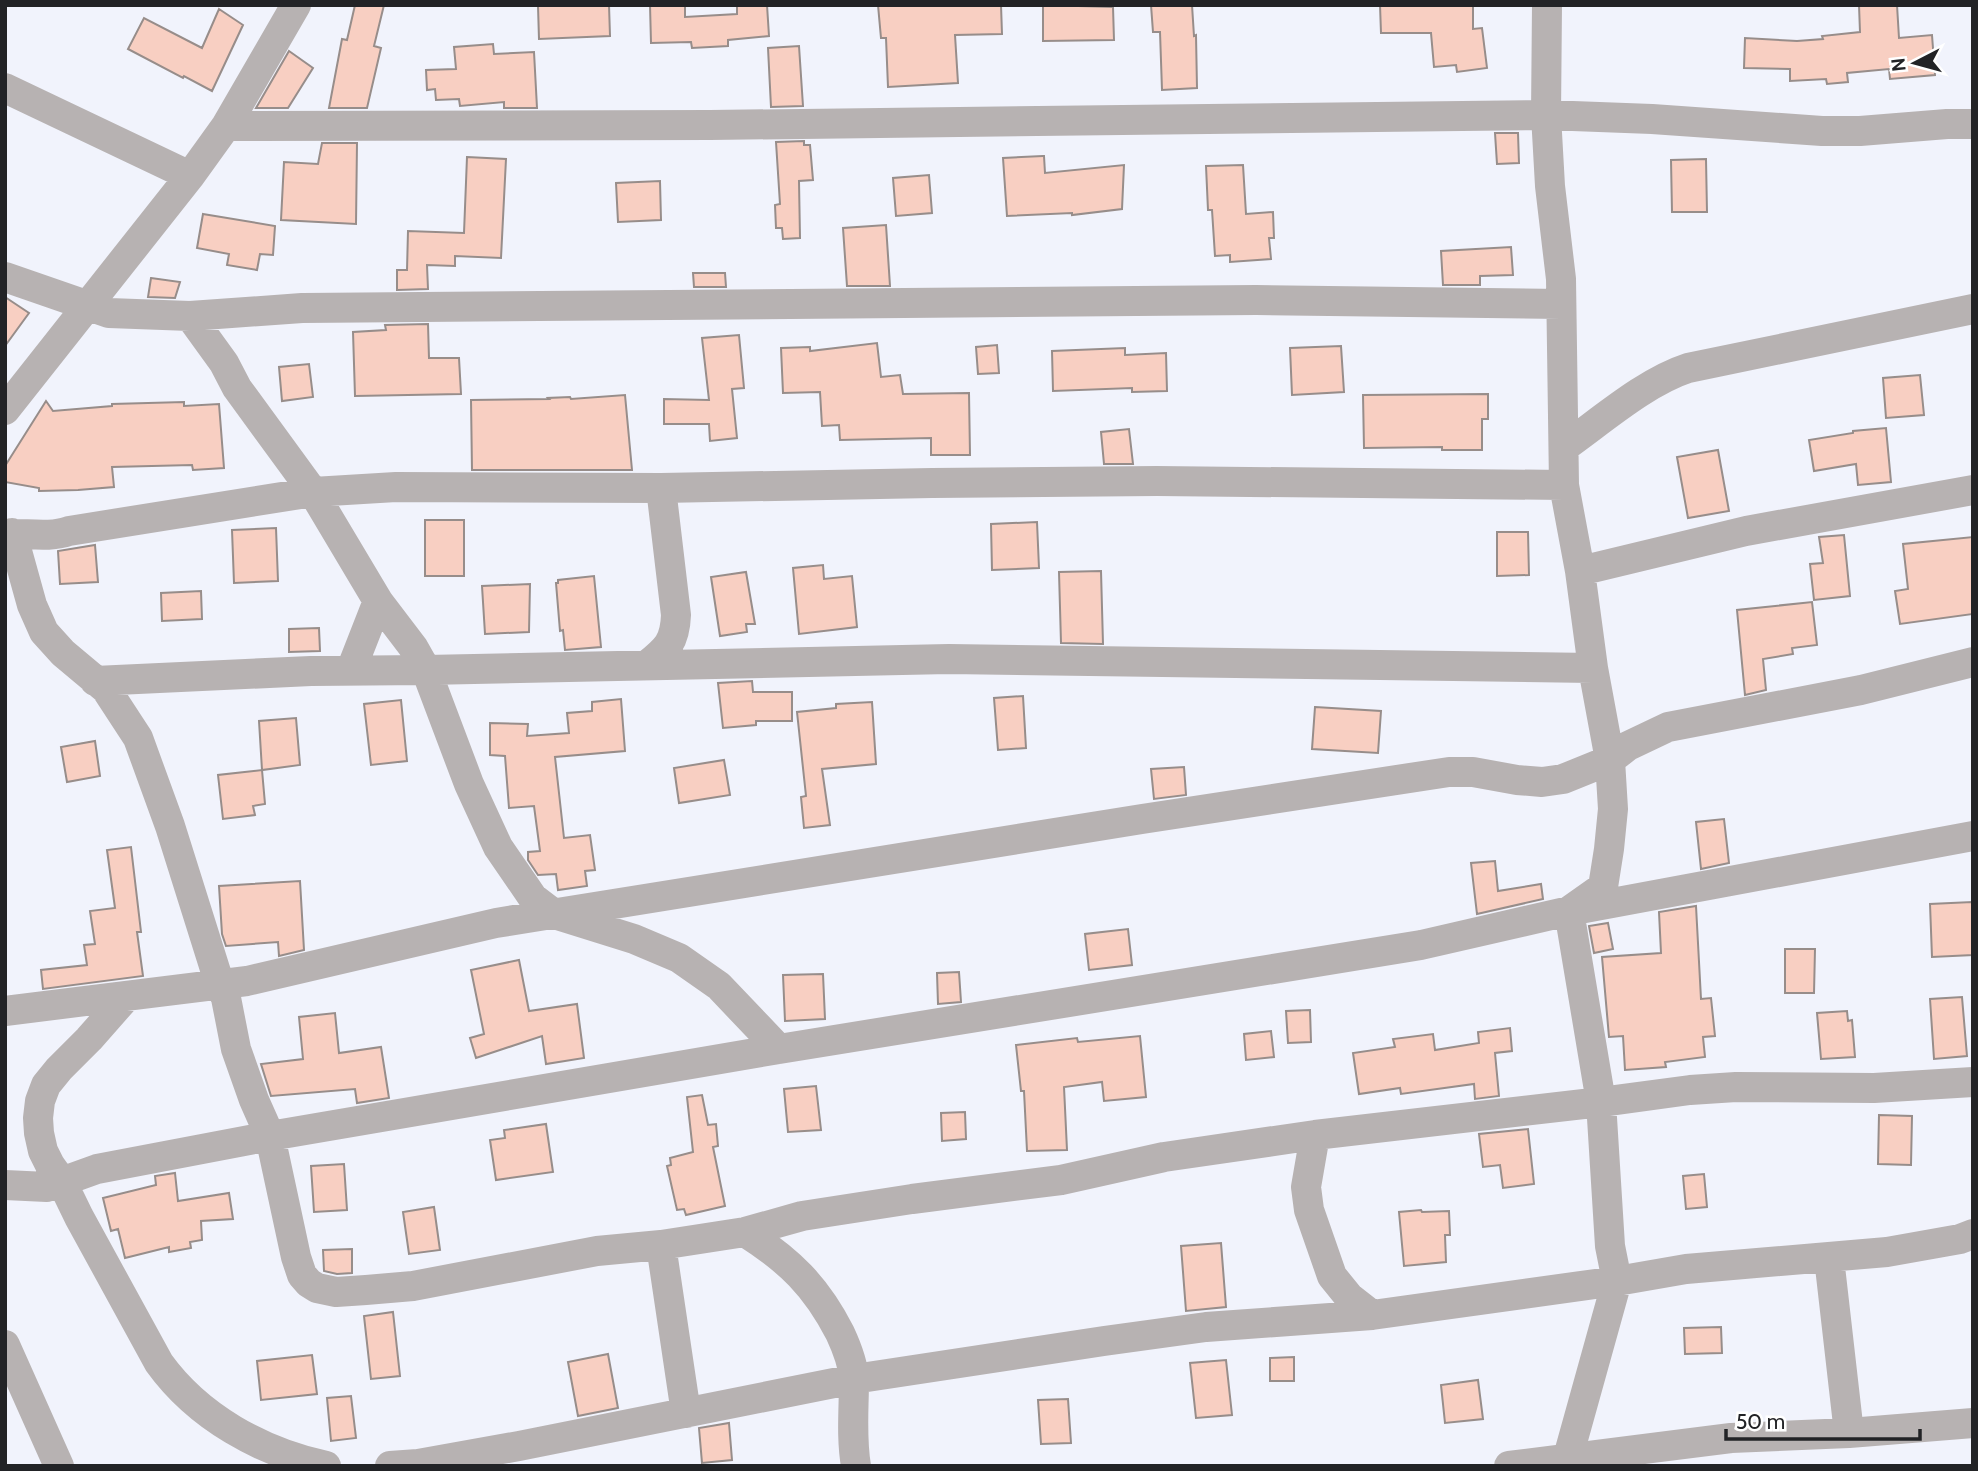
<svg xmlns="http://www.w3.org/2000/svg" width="1978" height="1471" viewBox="0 0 1978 1471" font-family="Cabin,sans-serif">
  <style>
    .building { fill: #f8cfc2; stroke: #978d8a; stroke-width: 2 }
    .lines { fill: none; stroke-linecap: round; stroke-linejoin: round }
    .minor { stroke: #b7b2b2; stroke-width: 30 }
  </style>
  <rect width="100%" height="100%" fill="#f1f3fc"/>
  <!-- building -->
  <path class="building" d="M355,5H384L374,46L381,48L367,108H329L342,39L347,40Z
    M579,5H609L610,36L539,39L538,6Z
    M650,5H685V17L737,14V5H767L769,36L728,40V46L692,48L691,42L651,43Z
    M878,5H1001L1002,34L955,35L958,83L888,87L886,38H881Z
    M1043,5L1113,7L1114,40L1043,41Z
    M1151,5H1192L1194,36L1196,35L1197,88L1162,90L1160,32H1153Z
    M1380,5H1473V29L1482,28L1487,68L1457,72L1456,65L1434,67L1431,33H1381Z
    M1859,5H1897L1899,38L1932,35L1935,75L1890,79L1889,69L1847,73L1848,82L1827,84L1826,79L1790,81V69L1744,68L1745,38L1797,41L1823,39L1822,36L1860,32Z
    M219,9L243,25L212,91L184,76L183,78L128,49L144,18L202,48Z
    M493,44L494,54L534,52L537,108H504V102L460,106L459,99L436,100L435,89L427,90L426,70L456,69L454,47Z
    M799,46L803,106L771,107L768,48Z
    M289,51L313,68L288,108H256Z
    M1495,133H1518L1519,163L1497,164Z
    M804,141V145H810L813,180L799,181L800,238L783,239L782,228H776L775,205L780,204L776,142Z
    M322,143H357L356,224L281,220L284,162L318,164Z
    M1043,156H1044L1045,173L1124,165L1122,209L1072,215V213L1007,216L1003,158Z
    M467,157L506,159L501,258L455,256V266L427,265L428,289L397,290V270H407L408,231L464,233Z
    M1706,159L1707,212H1672L1671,160Z
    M1243,165L1246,214L1273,212L1274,238H1269L1271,259L1230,262V255L1215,256L1212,210H1208L1206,166Z
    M929,175L932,213L896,216L893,178Z
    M660,181L661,220L618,222L616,183Z
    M203,214L275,226L273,255L260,254L257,270L227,265L229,254L197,248Z
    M886,225L890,286H847L843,228Z
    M1511,247L1513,275L1480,276V285H1443L1441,251Z
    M693,273H725L726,287H694Z
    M151,278L180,282L175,298L148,297Z
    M5,297L29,313L5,346Z
    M428,324L429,358H459L461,394L355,396L353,332L386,330L385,325Z
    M739,335L744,388L732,389L737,438L710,441L709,424H664V399L709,400L702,338Z
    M877,343L881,377L900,375L903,394L969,393L970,455H931V438L840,440L839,425L822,426L820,392L783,393L781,348L810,347V351Z
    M997,345L999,373L978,374L976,347Z
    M1341,346L1344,392L1292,395L1290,348Z
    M1125,348V355L1166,353L1167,391L1132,392V388L1053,391L1052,351Z
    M309,364L313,397L282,401L279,367Z
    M1920,375L1924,415L1886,418L1883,378Z
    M1488,394V419H1482V450H1442V447L1364,448L1363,395Z
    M625,395L632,470H472L471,400L549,399L548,398L570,397L571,399Z
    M46,401L53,411L112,406V404L184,402V406L219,404L224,468L193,470L192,465L112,467L114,487L78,490L39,491V488L5,482V466Z
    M1886,428L1891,482L1858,485L1856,464L1814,471L1809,440L1853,433V431Z
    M1129,429L1133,464H1104L1101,432Z
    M1718,450L1729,511L1688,518L1677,457Z
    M425,520H464V576H425Z
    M1037,522L1039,568L992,570L991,524Z
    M276,528L278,581L234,583L232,530Z
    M1497,532H1528L1529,575L1497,576Z
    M1844,535L1850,596L1814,600L1810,564L1823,563L1819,537Z
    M1973,537V614L1900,624L1895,591L1908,589L1903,544Z
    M95,545L98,582L60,584L58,551Z
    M823,565L824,579L852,576L857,627L799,634L793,568Z
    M1101,571L1103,644L1061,643L1059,572Z
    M746,572L755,624H746L747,632L720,636L711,577Z
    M594,576L601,647L565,650L563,630L560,631L556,583H558V580Z
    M530,584L529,632L485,634L482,586Z
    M201,591L202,619L162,621L161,593Z
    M1812,602L1817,645L1792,648L1793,654L1763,659L1766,690L1745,695L1737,610Z
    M319,628L320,651L289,652V629Z
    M752,681L753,692H792V721H756V725L723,728L718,683Z
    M1023,696L1026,748L998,750L994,698Z
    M621,699L625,751L555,757L564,838L590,835L595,870L585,871L587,886L558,890L556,874L538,875L528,860V852L540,851L534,806L509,808L505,756L490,755V723L528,724L527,736L569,733L567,713L592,711V702Z
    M401,700L407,761L371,765L364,704Z
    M872,702L876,764L822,769L830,825L804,828L801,797L806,796L797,712L836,708V704Z
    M1315,707L1381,711L1378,753L1312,749Z
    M296,718L300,765L262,770L259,721Z
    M95,741L100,776L67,782L61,747Z
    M724,760L730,795L679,803L674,768Z
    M1184,767L1186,795L1154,799L1151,769Z
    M262,770L265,804L253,806L255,815L223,819L218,775Z
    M1724,819L1729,863L1701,869L1696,822Z
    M131,847L141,932H137L143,976L43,989L41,970L87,965L84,945L95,944L90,911L115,908L107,850Z
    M1495,861L1498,891L1541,884L1543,899L1477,914L1471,863Z
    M300,881L304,950L279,956L278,942L226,946L222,934L219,886Z
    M1972,902L1973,955L1932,957L1930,904Z
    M1696,906L1701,999L1711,998L1715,1036L1703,1037L1705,1057L1665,1062L1666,1067L1625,1070L1623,1036L1609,1037L1602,957L1661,953L1659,912Z
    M1608,923L1613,949L1594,953L1589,926Z
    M1128,929L1132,965L1089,970L1085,934Z
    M1785,949H1815L1814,993H1785Z
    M519,960L529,1011L577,1004L584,1058L546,1064L542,1036L476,1058L470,1038L484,1034L471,970Z
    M959,972L961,1002L938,1004L937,973Z
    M823,974L825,1019L785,1021L783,975Z
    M1962,997L1967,1056L1934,1059L1930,999Z
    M1310,1010L1311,1042L1288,1043L1286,1011Z
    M1847,1011L1848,1021L1852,1020L1855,1057L1821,1059L1817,1013Z
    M335,1013L339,1053L381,1047L389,1098L357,1103L355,1089L271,1096L261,1064L303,1059L299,1017Z
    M1510,1028L1512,1051L1495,1053L1499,1096L1475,1099L1474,1084L1401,1094L1400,1088L1359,1094L1353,1053L1395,1047L1393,1039L1433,1034L1435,1050L1479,1043L1478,1032Z
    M1271,1031L1274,1057L1246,1060L1244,1034Z
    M1140,1036L1146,1097L1104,1101L1102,1082L1064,1087L1067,1150L1027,1151L1024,1091H1021L1016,1045L1077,1038L1078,1042Z
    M816,1086L821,1130L788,1132L784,1089Z
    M702,1095L708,1125L716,1124L718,1146L713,1147L725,1206L686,1215L684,1209L677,1210L667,1166L671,1165L670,1158L693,1152L687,1097Z
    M965,1112L966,1139L942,1141L941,1113Z
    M1879,1115L1912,1116L1911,1165L1878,1164Z
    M546,1124L553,1172L496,1180L490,1140L505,1138L504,1130Z
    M1528,1129L1534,1184L1503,1188L1500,1165L1483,1167L1479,1134Z
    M344,1164L347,1210L314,1212L311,1166Z
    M175,1173L178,1201L229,1193L233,1219L201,1221L202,1240L190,1242L191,1248L169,1252V1247L125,1258L118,1229L111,1231L103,1198L156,1185L155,1176Z
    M1704,1174L1707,1207L1686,1209L1683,1176Z
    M434,1207L440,1250L409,1254L403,1212Z
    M1421,1210L1422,1212L1449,1211L1450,1235H1445L1446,1262L1404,1266L1399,1212Z
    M1221,1243L1226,1307L1186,1311L1181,1246Z
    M352,1249V1273L337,1274L324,1271L323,1250Z
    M393,1312L400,1376L371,1379L364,1316Z
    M1721,1327L1722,1353L1685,1354L1684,1328Z
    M608,1354L618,1408L578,1416L568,1362Z
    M312,1355L317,1394L261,1400L257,1361Z
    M1294,1357V1381H1270V1358Z
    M1226,1360L1232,1415L1196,1418L1190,1363Z
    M1478,1380L1483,1419L1445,1423L1441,1385Z
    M351,1396L356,1438L331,1441L327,1398Z
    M1068,1399L1071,1443L1041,1444L1038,1400Z
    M729,1423L732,1460L702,1463L699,1428Z"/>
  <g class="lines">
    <!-- minor -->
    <path class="minor" d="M1547,5L1546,115L1550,186L1561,279L1564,485L1580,571L1593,668L1610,760L1613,809L1609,849L1603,887L1569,911L1601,1102L1610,1246L1617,1281L1568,1457L1571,1466
      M5,88L190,176
      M226,126L710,125L1546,115L1652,119L1822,131H1860L1947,124H1973
      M5,277L109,313L190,316L302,308L1256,300L1561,304
      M190,316L224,363L237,388L313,492L378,601L413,647L426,670L469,784L498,847L533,898L554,914L634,939L679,958L719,986L779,1049
      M5,410L190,176L226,126L296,5
      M1564,447C1601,421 1645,382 1688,368L1973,309
      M12,533L32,605L44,632L63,653L106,689L138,738L170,826L220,985L226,998L236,1049L254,1100L270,1136L296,1257L302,1275L309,1283L317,1288L336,1292L366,1290L413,1286L597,1251L661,1245L745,1232L802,1216L912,1199L1061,1180L1164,1157L1315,1135L1601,1102L1690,1090L1736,1087L1874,1088L1973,1082
      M5,534C26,533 50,538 69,531L313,492L396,487L661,488L932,483L1157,481L1564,485
      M1580,571L1746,531L1973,490
      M647,665C667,649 675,642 676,615L661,488
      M351,670L378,601
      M95,681L311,671L426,670L949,659L1593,668
      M126,997L89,1039L59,1069L46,1085L40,1101L38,1118L39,1133L43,1151L50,1165L62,1182L79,1217L159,1363C198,1417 261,1452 326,1466
      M5,1011L247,981L496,923L1142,819L1449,772H1473L1517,780L1542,782L1563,779L1610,760L1628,746L1668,727L1861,690L1973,662
      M1315,1135L1306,1187L1309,1210L1332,1276L1349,1297L1372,1315
      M5,1185L47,1187L97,1169L270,1136L779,1049L1421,945L1569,911L1973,836
      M745,1232C789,1260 816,1286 840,1333C847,1348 853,1363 854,1379C854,1409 851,1437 856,1466
      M661,1245L686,1413
      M1829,1258L1849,1433
      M5,1345L59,1466
      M390,1466L418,1464L519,1446L854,1379L1104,1341L1206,1327L1372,1315L1617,1281L1686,1269L1887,1252L1960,1239L1973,1234
      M1509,1466L1731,1438L1849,1433L1973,1423"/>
  </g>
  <!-- border -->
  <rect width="1978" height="1471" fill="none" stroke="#222326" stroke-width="14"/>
  <!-- north arrow -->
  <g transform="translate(1915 63) rotate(264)" stroke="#ffffff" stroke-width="5" paint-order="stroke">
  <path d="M0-5L12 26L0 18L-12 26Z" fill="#222326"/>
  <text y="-10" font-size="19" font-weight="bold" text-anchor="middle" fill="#222326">N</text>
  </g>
  <!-- scale -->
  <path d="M1726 1429v10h194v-10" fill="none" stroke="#222326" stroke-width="3.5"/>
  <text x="1736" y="1429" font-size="21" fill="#222326" stroke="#ffffff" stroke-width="5" paint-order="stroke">50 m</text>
</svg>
